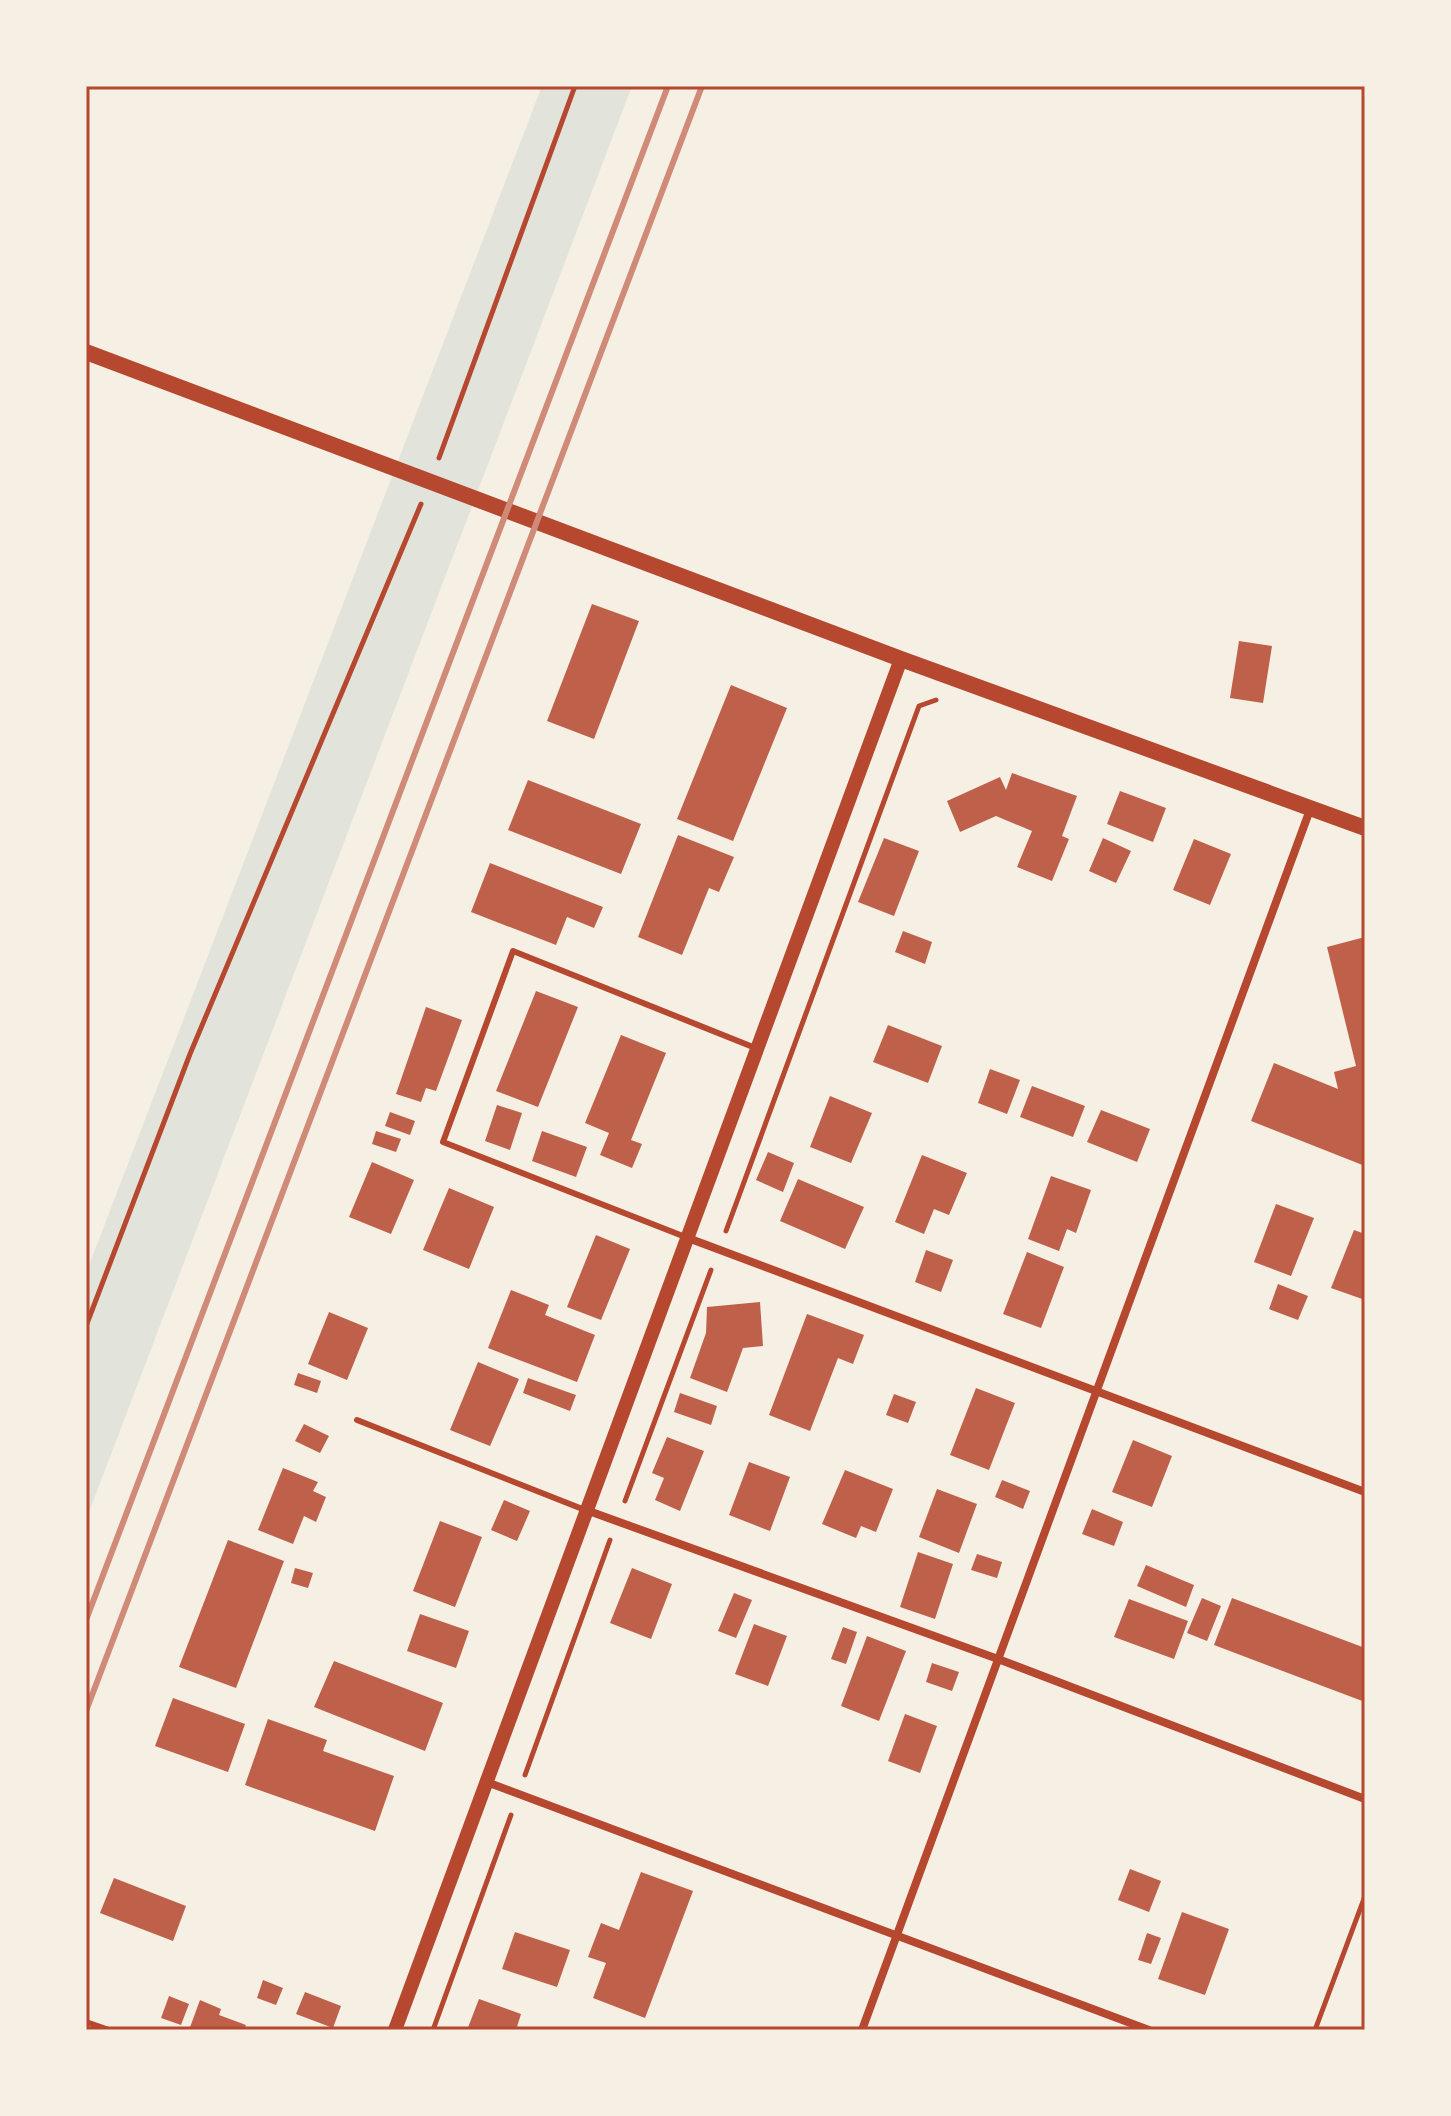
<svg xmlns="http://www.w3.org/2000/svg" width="1451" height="2116" viewBox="0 0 1451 2116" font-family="'Titillium Web',sans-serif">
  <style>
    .green { fill: #e2e4dc }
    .building { fill: #bf614a }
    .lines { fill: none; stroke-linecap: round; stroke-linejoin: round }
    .path { stroke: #b5482f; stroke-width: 5 }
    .service { stroke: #b5482f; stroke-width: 6 }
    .minor { stroke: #b5482f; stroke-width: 8 }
    .tertiary { stroke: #b5482f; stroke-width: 14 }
    .secondary { stroke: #b5482f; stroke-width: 16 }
    .rail { stroke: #cf8b77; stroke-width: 6 }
    .neatline { fill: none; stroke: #b5482f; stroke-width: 3 }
  </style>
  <rect width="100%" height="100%" fill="#f6efe4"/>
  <!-- green -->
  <path class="green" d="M542,86H632L86,1520V1273Z"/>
  <!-- building -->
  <path class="building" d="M592,604L639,621L594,739L547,721Z
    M1239,641L1272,646L1263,703L1230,698Z
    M731,685L787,708L733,841L677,819Z
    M1012,773L1077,796L1062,836L1069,839L1052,881L1017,867L1032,831L996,816L960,832L947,801L1000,777L1006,790Z
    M528,780L641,824L621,874L508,830Z
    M1120,791L1166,808L1153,842L1107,824Z
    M678,835L734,857L719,892L709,888L682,955L638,937Z
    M884,838L919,851L894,916L858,902Z
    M1103,838L1131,851L1116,883L1089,871Z
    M1194,839L1231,854L1210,905L1173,890Z
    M490,863L603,907L594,928L567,917L556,945L471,912Z
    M903,931L932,942L925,964L895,952Z
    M1365,937V1166L1251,1121L1274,1063L1338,1089L1334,1072L1356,1066L1327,947Z
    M536,991L578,1007L538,1107L496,1091Z
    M426,1007L462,1020L436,1091L426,1088L421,1102L396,1094Z
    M888,1025L942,1046L928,1083L873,1062Z
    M621,1035L666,1053L631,1140L642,1144L632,1168L600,1155L609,1133L585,1123Z
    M990,1069L1020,1080L1007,1114L978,1103Z
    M1032,1086L1085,1106L1073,1137L1020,1117Z
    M830,1096L872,1113L851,1163L810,1147Z
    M497,1105L522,1113L510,1150L485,1141Z
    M1101,1110L1150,1129L1137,1162L1087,1142Z
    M390,1112L415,1121L410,1135L385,1126Z
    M376,1131L401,1139L396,1152L372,1144Z
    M542,1131L587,1147L576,1177L532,1161Z
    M768,1152L794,1163L783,1192L756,1180Z
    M922,1155L967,1173L949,1215L934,1209L924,1234L895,1222Z
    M372,1162L414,1180L391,1234L349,1217Z
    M1051,1176L1091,1190L1076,1233L1067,1229L1059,1251L1028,1239Z
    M798,1179L864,1207L845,1249L780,1221Z
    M449,1188L494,1207L469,1269L423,1250Z
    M1276,1204L1314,1218L1291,1276L1254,1262Z
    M1354,1230L1365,1234V1300L1331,1288Z
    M596,1235L630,1249L601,1320L567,1307Z
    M926,1250L953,1260L941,1292L915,1282Z
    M1027,1252L1064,1267L1041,1328L1003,1314Z
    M1278,1284L1308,1296L1298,1320L1269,1309Z
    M511,1290L549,1305L545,1315L595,1335L577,1382L488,1348Z
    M760,1302L763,1346L743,1348L727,1392L690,1378L706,1333L707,1307Z
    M329,1312L368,1328L347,1380L308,1364Z
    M807,1314L864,1335L853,1364L838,1358L810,1431L769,1415Z
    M478,1362L519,1379L490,1446L450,1430Z
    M298,1373L321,1381L317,1393L294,1385Z
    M528,1378L576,1395L570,1411L523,1393Z
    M976,1388L1015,1403L989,1470L950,1455Z
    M680,1393L717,1406L711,1425L674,1412Z
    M894,1394L916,1402L908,1423L886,1415Z
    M304,1424L329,1436L320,1453L295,1441Z
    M667,1437L704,1451L680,1511L655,1500L664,1478L652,1473Z
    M1133,1440L1172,1456L1152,1507L1112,1492Z
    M749,1462L790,1477L770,1531L729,1515Z
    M283,1468L318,1482L313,1491L326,1497L316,1522L304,1516L293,1544L258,1530Z
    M845,1470L893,1489L876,1532L861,1526L856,1538L822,1524Z
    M1002,1480L1030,1491L1023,1509L995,1497Z
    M937,1489L977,1504L959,1553L919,1537Z
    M504,1500L530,1511L517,1541L491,1530Z
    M1092,1509L1123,1522L1114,1546L1082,1534Z
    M440,1521L482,1537L455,1607L413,1591Z
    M228,1540L284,1561L236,1688L179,1667Z
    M918,1552L953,1564L935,1619L900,1607Z
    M977,1554L1002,1562L997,1578L971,1570Z
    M1146,1565L1194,1585L1186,1607L1137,1586Z
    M295,1568L313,1573L308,1588L291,1583Z
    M632,1568L672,1584L651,1639L610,1623Z
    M734,1593L752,1600L736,1638L718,1631Z
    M1202,1598L1221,1606L1207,1641L1187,1633Z
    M1232,1598L1365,1648V1702L1214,1645Z
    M1129,1599L1188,1621L1174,1659L1114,1637Z
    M420,1614L469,1631L456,1668L407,1651Z
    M754,1624L787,1636L768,1686L735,1674Z
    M843,1627L857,1632L846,1664L831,1659Z
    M867,1636L906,1651L879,1721L841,1706Z
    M334,1661L443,1703L425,1751L314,1707Z
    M932,1663L959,1672L952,1691L926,1682Z
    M173,1698L245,1724L228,1772L155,1746Z
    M905,1714L937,1726L920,1773L888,1761Z
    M268,1719L327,1740L323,1751L394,1776L375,1831L245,1785Z
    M1130,1869L1161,1881L1149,1912L1118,1900Z
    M641,1872L693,1891L645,2018L593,1998L606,1963L588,1957L601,1923L619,1930Z
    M114,1878L186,1906L173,1941L100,1913Z
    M1182,1912L1229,1929L1205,1995L1158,1979Z
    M515,1932L570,1950L557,1987L502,1969Z
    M1147,1933L1161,1938L1151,1964L1138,1960Z
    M263,1980L283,1988L276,2005L257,1998Z
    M305,1992L341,2006L333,2028L296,2014Z
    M169,1996L189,2004L181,2025L161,2018Z
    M479,1999L521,2014L516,2030H467Z
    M200,2000L221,2009L219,2015L246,2025L244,2030H189Z"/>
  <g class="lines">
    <!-- path -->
    <path class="path" d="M439,458L575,86
      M726,1231L919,706L936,700
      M86,1326L190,1054L421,504
      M625,1501L711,1270
      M525,1775L610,1540
      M433,2030L511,1815
      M1315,2030L1365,1896"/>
    <!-- service -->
    <path class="service" d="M688,1238L443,1142L513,951L758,1049
      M357,1420L585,1510
      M86,2022L109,2030"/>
    <!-- minor -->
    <path class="minor" d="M688,1238L1365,1492
      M586,1510L998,1659L1365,1799
      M484,1781L1149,2030
      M862,2030L1311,807"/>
    <!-- tertiary -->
    <path class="tertiary" d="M395,2030L901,659"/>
    <!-- secondary -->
    <path class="secondary" d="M86,352L901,659L1365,828"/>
    <!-- rail -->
    <path class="rail" d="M86,1620L668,86
      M86,1711L702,86"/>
  </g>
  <!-- border -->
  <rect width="1451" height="2116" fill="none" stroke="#f6efe4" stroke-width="176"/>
  <rect x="88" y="88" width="1275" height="1940" class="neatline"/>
</svg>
